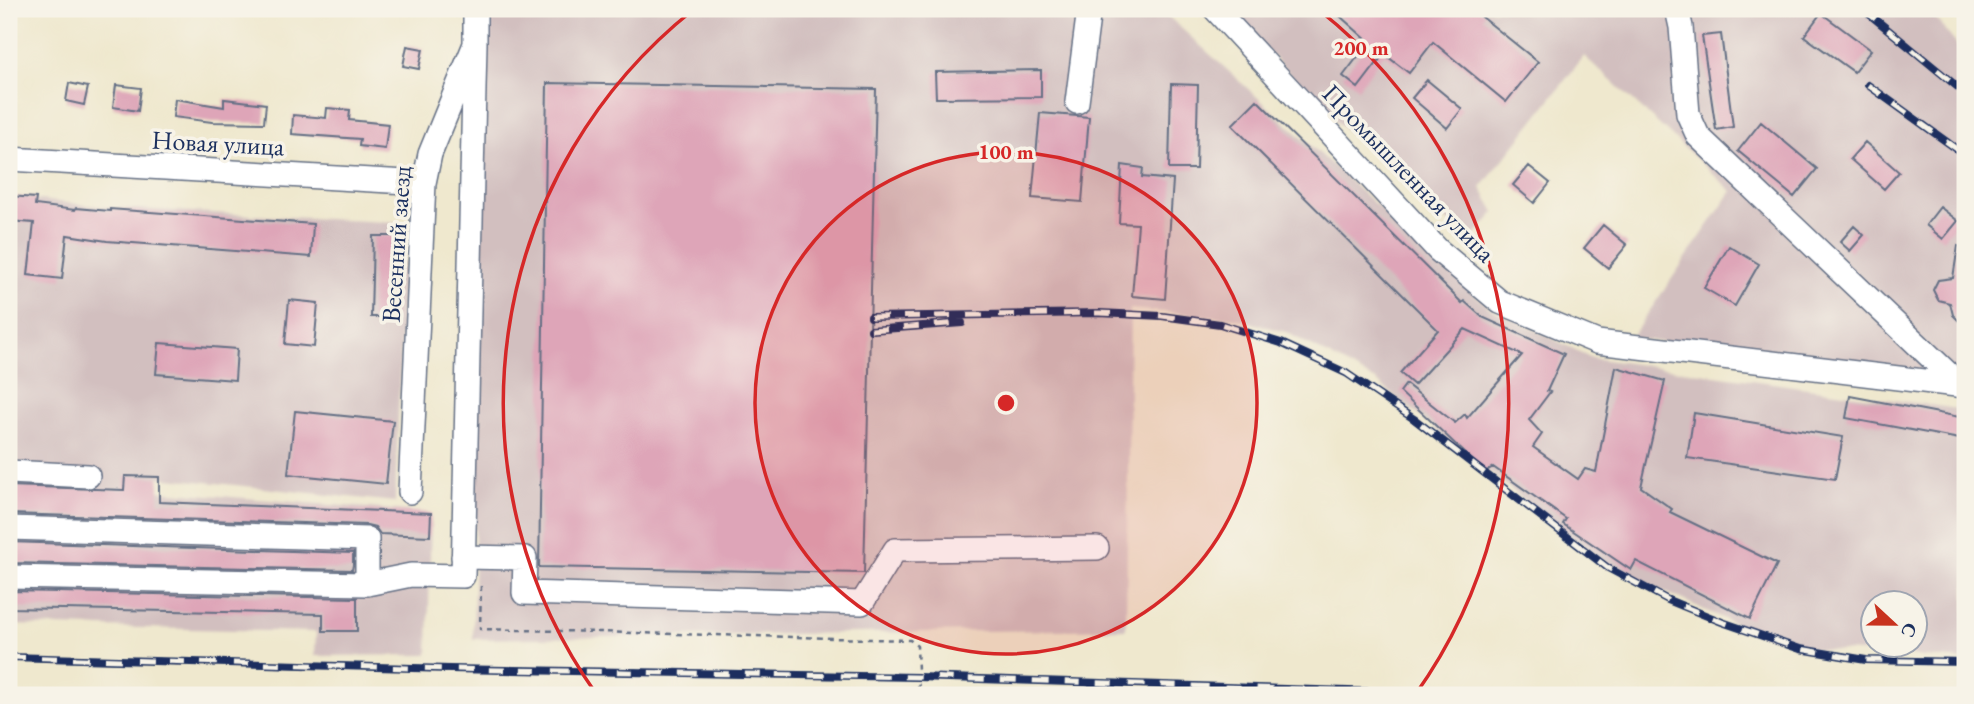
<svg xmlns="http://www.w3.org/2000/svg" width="1974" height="704" viewBox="0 0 1974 704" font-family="'EB Garamond',serif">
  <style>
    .industrial { fill: #d2bfbf; fill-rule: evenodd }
    .building { fill: #dea5b8 }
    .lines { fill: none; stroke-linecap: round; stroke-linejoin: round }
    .minor-casing { stroke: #657085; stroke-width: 26 }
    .path { stroke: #657085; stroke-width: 2.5; stroke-dasharray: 5 5; stroke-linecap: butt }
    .minor { stroke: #fff; stroke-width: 23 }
    .rail-casing { stroke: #1b2f5e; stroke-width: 8 }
    .rail { stroke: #f7f3e8; stroke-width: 5; stroke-dasharray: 16; stroke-linecap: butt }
    .ring { fill: none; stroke: #d62828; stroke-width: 3.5 }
    .labels { text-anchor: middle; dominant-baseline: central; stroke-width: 7; stroke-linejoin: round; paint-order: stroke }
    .street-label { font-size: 26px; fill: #1b2f5e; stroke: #f7f3e8 }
    .centre { fill: #d62828; stroke: #f7f3e8; stroke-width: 3.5 }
    .ring-label { font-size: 21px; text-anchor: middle; font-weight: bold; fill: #d62828; stroke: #f7f3e8; stroke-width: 7; stroke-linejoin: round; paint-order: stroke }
  </style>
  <rect width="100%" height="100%" fill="#f7f3e8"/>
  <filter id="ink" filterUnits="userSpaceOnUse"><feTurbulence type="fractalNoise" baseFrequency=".0143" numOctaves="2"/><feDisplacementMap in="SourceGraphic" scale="14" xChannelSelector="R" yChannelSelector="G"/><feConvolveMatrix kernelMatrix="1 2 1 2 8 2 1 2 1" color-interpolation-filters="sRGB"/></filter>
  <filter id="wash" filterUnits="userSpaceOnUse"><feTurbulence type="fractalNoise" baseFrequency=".00686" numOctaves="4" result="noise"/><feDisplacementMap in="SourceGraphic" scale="28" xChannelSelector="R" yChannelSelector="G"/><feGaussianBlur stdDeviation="1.57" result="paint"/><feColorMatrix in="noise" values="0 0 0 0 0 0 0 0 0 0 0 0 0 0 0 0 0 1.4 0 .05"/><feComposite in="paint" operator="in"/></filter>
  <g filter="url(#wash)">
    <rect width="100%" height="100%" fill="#efe8ce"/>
    <!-- industrial -->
    <path class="industrial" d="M485,9H1160L1491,309L1592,358L1965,410V660L1817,649L1753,632L1621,572L1548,519L1376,381L1286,332L1234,318L1130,309L1126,629L473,639ZM1872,602H1914V644H1872Z
      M1228,9H1928L1965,55V381L1631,338L1732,191L1584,56L1481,188L1495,212L1470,241L1325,111Z
      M9,197L116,208L405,223L395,502L159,477V491L431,513L428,655L315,656L316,632L9,625Z"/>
    <g id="blocks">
      <!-- building -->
      <path class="building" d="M1332,9H1478L1485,14L1482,17L1538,62L1506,102L1433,42L1409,73L1384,54L1358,88L1343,76L1369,42Z
        M1821,13L1871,50L1854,72L1804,36Z
        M1721,34L1733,127L1716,130L1702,36Z
        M407,46L423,49L419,69L403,66Z
        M1041,70V97L936,98L935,72Z
        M1427,80L1462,109L1447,128L1412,98Z
        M69,83L88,87L84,105L66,101Z
        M547,83L876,89L864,573L539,567Z
        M1171,84L1198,85L1196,169H1169Z
        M116,85L141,88L138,111L113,107Z
        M175,99L224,107V99L266,104L264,123L212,122L173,117Z
        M1257,100L1462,303L1464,301L1482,317L1564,354L1547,391L1550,392L1529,420L1542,434L1533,447L1578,479L1585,469L1596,472L1616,367L1665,381L1641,487L1672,509L1670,512L1777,564L1750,619L1636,561L1631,570L1563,524L1566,519L1493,467L1485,472L1400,392L1406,384L1455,423L1465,414L1467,418L1522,355L1465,329L1414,385L1400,373L1438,330L1232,125Z
        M327,108L350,110L349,120L388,124L385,149L359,146L360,139L292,134L293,115L326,118Z
        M1040,113L1089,117L1082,202L1032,198Z
        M1761,122L1817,169L1794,197L1738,151Z
        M1865,142L1899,172L1884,189L1850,159Z
        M1122,165L1143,168L1142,177L1173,180L1165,299L1132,296L1138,224L1119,223Z
        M1529,166L1550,183L1534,203L1513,185Z
        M9,196L36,198L35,205L75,210L76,208L110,211V209L313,224L311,257L107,241L67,235L62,279L28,275L34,223L9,221Z
        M1940,207L1958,221L1943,239L1926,225Z
        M1603,225L1627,245L1608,268L1584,248Z
        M1854,226L1864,235L1850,251L1840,242Z
        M373,236H397L395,317H371Z
        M1729,246L1759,264L1735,306L1704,288Z
        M1958,246L1965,247V327L1953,315L1950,303L1938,300L1933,290L1938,280L1953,278Z
        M289,300L318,303L314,347L285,344Z
        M159,343L237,349L235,380L156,374Z
        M1850,396L1965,418V440L1846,418Z
        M295,411L393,421L386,484L288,474Z
        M1694,413L1843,437L1835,479L1687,458Z
        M125,476L159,477V502L431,513L430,536L380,534L375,527L367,525L9,514V486L124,490Z
        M9,542L353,553V565L352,570L9,563Z
        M9,591L357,598V631H323V614L9,608Z"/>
    </g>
  </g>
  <g filter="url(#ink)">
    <use href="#blocks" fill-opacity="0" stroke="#657085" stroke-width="2"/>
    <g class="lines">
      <defs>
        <path id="minor" d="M1215,9L1438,250L1500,302L1597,342L1965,386
          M1677,9L1681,27L1688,114L1698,136L1959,384
          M1077,102L1089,9
          M9,159L424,183
          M9,472L88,476
          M410,492L424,183L430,154L475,44V9
          M9,528L367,539V584
          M463,557L525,558L524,593L862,603L895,550L1097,548
          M9,577L367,584L411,575L463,576L475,44"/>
      </defs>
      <!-- minor casing -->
      <use href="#minor" class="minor-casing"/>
      <!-- path -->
      <path class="path" d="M481,586L480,629L910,640L917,646L919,695"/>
      <!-- minor -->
      <use href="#minor" class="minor"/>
      <defs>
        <path id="rail" d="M1863,9L1965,93
          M1868,85L1965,155
          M871,317L1099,313L1162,316L1220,324L1281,343L1346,373L1414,419L1608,568L1668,600L1722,622L1800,649L1866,660L1965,662
          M871,330L962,323
          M9,657L450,669L918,677L1474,695"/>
      </defs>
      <!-- rail casing -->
      <use href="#rail" class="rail-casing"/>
      <!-- rail -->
      <use href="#rail" class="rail"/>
    </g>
  </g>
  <!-- distance rings -->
  <circle cx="1006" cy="403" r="251" fill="#d62828" fill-opacity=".12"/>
  <g class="ring">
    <circle cx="1006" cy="403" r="251"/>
    <path d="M597 695A502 502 0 0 1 693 10M1319 10A502 502 0 0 1 1415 695"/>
  </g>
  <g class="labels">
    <!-- street labels -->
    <g class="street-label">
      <text transform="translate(218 143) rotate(3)">Новая улица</text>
      <text transform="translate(1409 173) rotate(46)">Промышленная улица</text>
      <text transform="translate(396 244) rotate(-86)">Весенний заезд</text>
    </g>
  </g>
  <circle cx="1006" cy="403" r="10" class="centre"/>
  <g class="ring-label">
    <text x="1361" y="55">200 m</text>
    <text x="1006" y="159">100 m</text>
  </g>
  <!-- margin -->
  <rect width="1974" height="704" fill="none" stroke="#f7f3e8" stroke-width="35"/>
  <!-- north arrow -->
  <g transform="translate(1894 624) rotate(112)"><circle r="33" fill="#f7f3e8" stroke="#9fa5b1" stroke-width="2"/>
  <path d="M0-5L12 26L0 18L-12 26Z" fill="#c8321e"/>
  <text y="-10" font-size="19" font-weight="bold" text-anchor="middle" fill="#1b2f5e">С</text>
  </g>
</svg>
